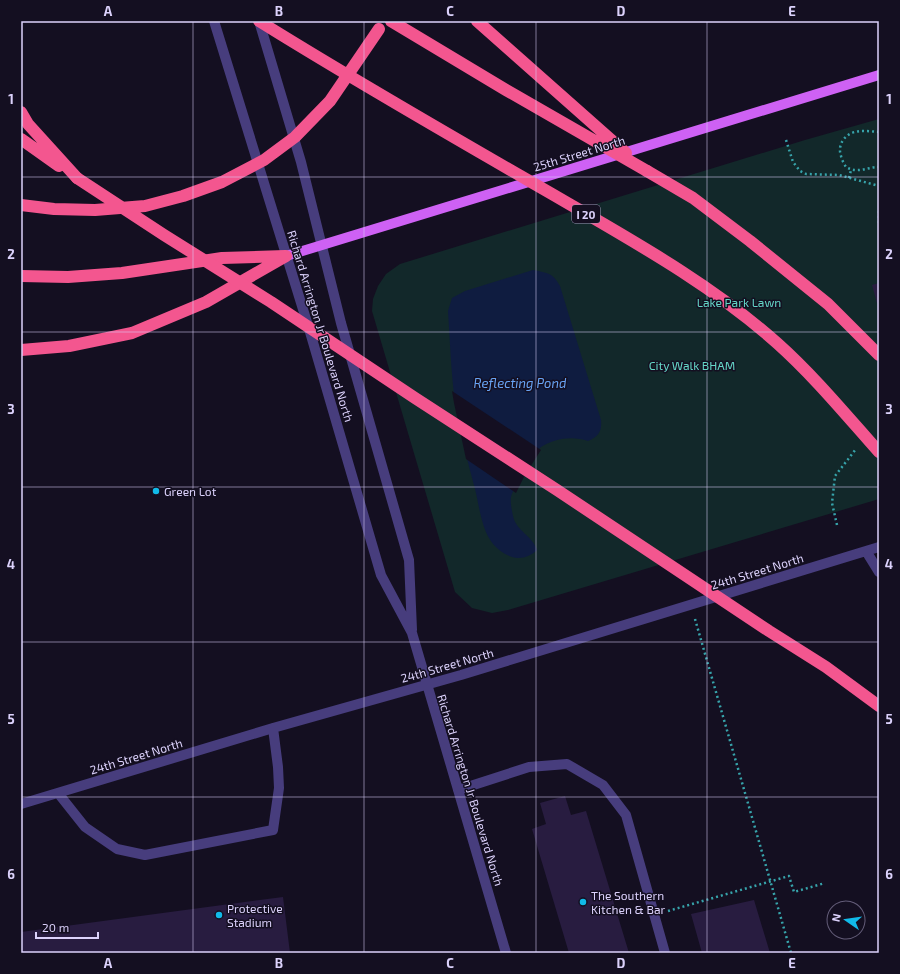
<svg xmlns="http://www.w3.org/2000/svg" width="900" height="974" viewBox="0 0 900 974" font-family="'Exo 2',sans-serif">
  <style>
    .green { fill: #12282a }
    .water { fill: #0f1c40 }
    .pier { fill: #140f21 }
    .building { fill: #281c40 }
    .lines { fill: none; stroke-linecap: round; stroke-linejoin: round }
    .path { stroke: #37a4ab; stroke-width: 2.5; stroke-dasharray: 2 3; stroke-linecap: butt }
    .minor { stroke: #473d7d; stroke-width: 10 }
    .major { stroke: #ce61f4; stroke-width: 10 }
    .highway { stroke: #f3568f; stroke-width: 12 }
    .highway-bridge { stroke: #f3568f; stroke-width: 12 }
    .grid { fill: none; stroke: #dcd2fc; stroke-width: 1; stroke-opacity: 0.55 }
    .poi-dot { fill: #11bae9; stroke: #140f21; stroke-width: 1.5 }
    .labels { text-anchor: middle; dominant-baseline: central; stroke-width: 3; stroke-linejoin: round; paint-order: stroke }
    .shield { fill: #140f21; stroke: #a098ba; stroke-width: 1 }
    .shield-label { font-size: 11px; font-weight: bold; fill: #dcd2fc }
    .street-label { font-size: 12px; fill: #dcd2fc; stroke: #140f21 }
    .park-label { font-size: 12px; fill: #64d6c7; stroke: #140f21 }
    .poi-label { font-size: 12px; fill: #dcd2fc; stroke: #140f21; text-anchor: start }
    .water-label { font-size: 13px; font-style: italic; fill: #68a3f4; stroke: #140f21 }
    .neatline { fill: none; stroke: #dcd2fc; stroke-width: 1.5 }
    .grid-label { font-size: 13px; text-anchor: middle; font-weight: bold; fill: #dcd2fc }
  </style>
  <rect width="100%" height="100%" fill="#140f21"/>
  <!-- green -->
  <path class="green" d="M879,119V499L508,610L492,613L472,608L455,592L372,311L373,299L378,286L386,274L400,264L805,140Z"/>
  <!-- water -->
  <path class="water" d="M533,270C548,273 553,273 560,286L601,420C602,431 599,436 588,441C573,436 555,438 541,447C533,453 514,487 511,497C510,502 512,511 513,516C516,531 533,536 537,550C531,556 521,560 512,557C503,554 494,547 489,538C481,524 479,505 475,489C467,460 460,431 455,402C451,372 450,341 448,311L452,298L465,291Z"/>
  <!-- pier -->
  <path class="pier" d="M452,391L541,450L525,475L516,493L466,459L454,403Z"/>
  <!-- building -->
  <path class="building" d="M879,283V302L877,303L872,285Z
    M565,796L571,815L586,811L629,953H569L532,829L546,824L540,803Z
    M283,897L290,953H21V932Z
    M754,900L770,953H702L691,914Z"/>
  <g class="lines">
    <!-- path -->
    <path class="path" d="M879,132C866,131 852,128 843,140C840,145 839,150 841,156C842,160 844,164 846,167C858,174 867,167 879,167
      M786,140L793,162L800,171L806,174L839,175L879,186
      M849,178L851,170
      M879,211V224
      M837,525L832,503L835,476L856,449
      M695,619L791,953
      M668,911L789,876L794,892L825,883"/>
    <!-- minor -->
    <path class="minor" d="M214,21L310,332L381,575L412,633L506,953
      M259,21L301,162L341,323L409,560L412,630
      M866,551L879,572
      M458,790L529,767L567,764L603,785L626,815L665,953
      M58,793L85,827L117,849L145,855L273,830L279,788L278,767L273,728
      M21,804L273,728L461,675L879,547"/>
    <!-- major -->
    <path class="major" d="M286,256L879,75"/>
    <!-- highway -->
    <path class="highway" d="M21,112L28,124L77,178
      M21,139L59,166
      M647,171L693,198L750,241L828,304L879,355
      M21,276L68,277L122,273L222,258L285,256
      M21,350L69,346L132,333L206,302L286,256"/>
    <!-- highway-bridge -->
    <path class="highway-bridge" d="M259,21C355,81 453,137 552,194C629,239 710,283 777,343C814,376 846,415 879,452
      M391,21L506,90L647,171
      M477,21L626,153
      M77,178L164,235L271,302L415,398L557,490L769,631L826,667L879,706
      M21,205L54,209L95,210L145,206L183,196L222,182L264,160L295,137L330,101L379,29"/>
  </g>
  <!-- grid -->
  <path class="grid" d="M193,21V953M364,21V953M536,21V953M707,21V953M21,177H879M21,332H879M21,487H879M21,642H879M21,797H879"/>
  <!-- markers -->
  <g class="poi-dot">
    <circle cx="156" cy="491" r="4"/>
    <circle cx="583" cy="902" r="4"/>
    <circle cx="219" cy="915" r="4"/>
  </g>
  <g class="labels">
    <!-- shield labels -->
    <rect class="shield" x="572" y="205" width="28" height="18" rx="3"/>
    <g class="shield-label">
      <text x="586" y="214">I 20</text>
    </g>
    <!-- street labels -->
    <g class="street-label">
      <text transform="translate(579 153) rotate(-17)">25th Street North</text>
      <text transform="translate(321 326) rotate(73)">Richard Arrington Jr Boulevard North</text>
      <text transform="translate(757 571) rotate(-17)">24th Street North</text>
      <text transform="translate(447 665) rotate(-16)">24th Street North</text>
      <text transform="translate(136 756) rotate(-17)">24th Street North</text>
      <text transform="translate(471 790) rotate(73)">Richard Arrington Jr Boulevard North</text>
    </g>
    <!-- park labels -->
    <g class="park-label">
      <text x="739" y="302">Lake Park Lawn</text>
      <text x="692" y="365">City Walk BHAM</text>
    </g>
    <!-- poi labels -->
    <g class="poi-label">
      <text x="164" y="491">Green Lot</text>
      <text x="591" y="895">The Southern<tspan x="591" dy="14">Kitchen &amp; Bar</tspan></text>
      <text x="227" y="908">Protective<tspan x="227" dy="14">Stadium</tspan></text>
    </g>
    <!-- water labels -->
    <g class="water-label">
      <text x="520" y="383">Reflecting Pond</text>
    </g>
  </g>
  <!-- border -->
  <rect width="900" height="974" fill="none" stroke="#140f21" stroke-width="44"/>
  <!-- north arrow -->
  <g transform="translate(846 920) rotate(283)"><circle r="19" fill="#140f21" stroke="#645d79"/>
  <path d="M0-3L7 15L0 10L-7 15Z" fill="#11bae9"/>
  <text y="-6" font-size="11" font-weight="bold" text-anchor="middle" fill="#dcd2fc">N</text>
  </g>
  <!-- scale -->
  <path d="M36 932v6h62v-6" fill="none" stroke="#dcd2fc" stroke-width="2"/>
  <text x="42" y="932" font-size="12" fill="#dcd2fc" stroke="#140f21" stroke-width="3" paint-order="stroke">20 m</text>
  <rect x="22" y="22" width="856" height="930" class="neatline"/>
  <g class="grid-label">
    <text x="108" y="16">A</text>
    <text x="279" y="16">B</text>
    <text x="450" y="16">C</text>
    <text x="621" y="16">D</text>
    <text x="792" y="16">E</text>
    <text x="11" y="104">1</text>
    <text x="889" y="104">1</text>
    <text x="11" y="259">2</text>
    <text x="889" y="259">2</text>
    <text x="11" y="414">3</text>
    <text x="889" y="414">3</text>
    <text x="11" y="569">4</text>
    <text x="889" y="569">4</text>
    <text x="11" y="724">5</text>
    <text x="889" y="724">5</text>
    <text x="11" y="879">6</text>
    <text x="889" y="879">6</text>
    <text x="108" y="968">A</text>
    <text x="279" y="968">B</text>
    <text x="450" y="968">C</text>
    <text x="621" y="968">D</text>
    <text x="792" y="968">E</text>
  </g>
</svg>
